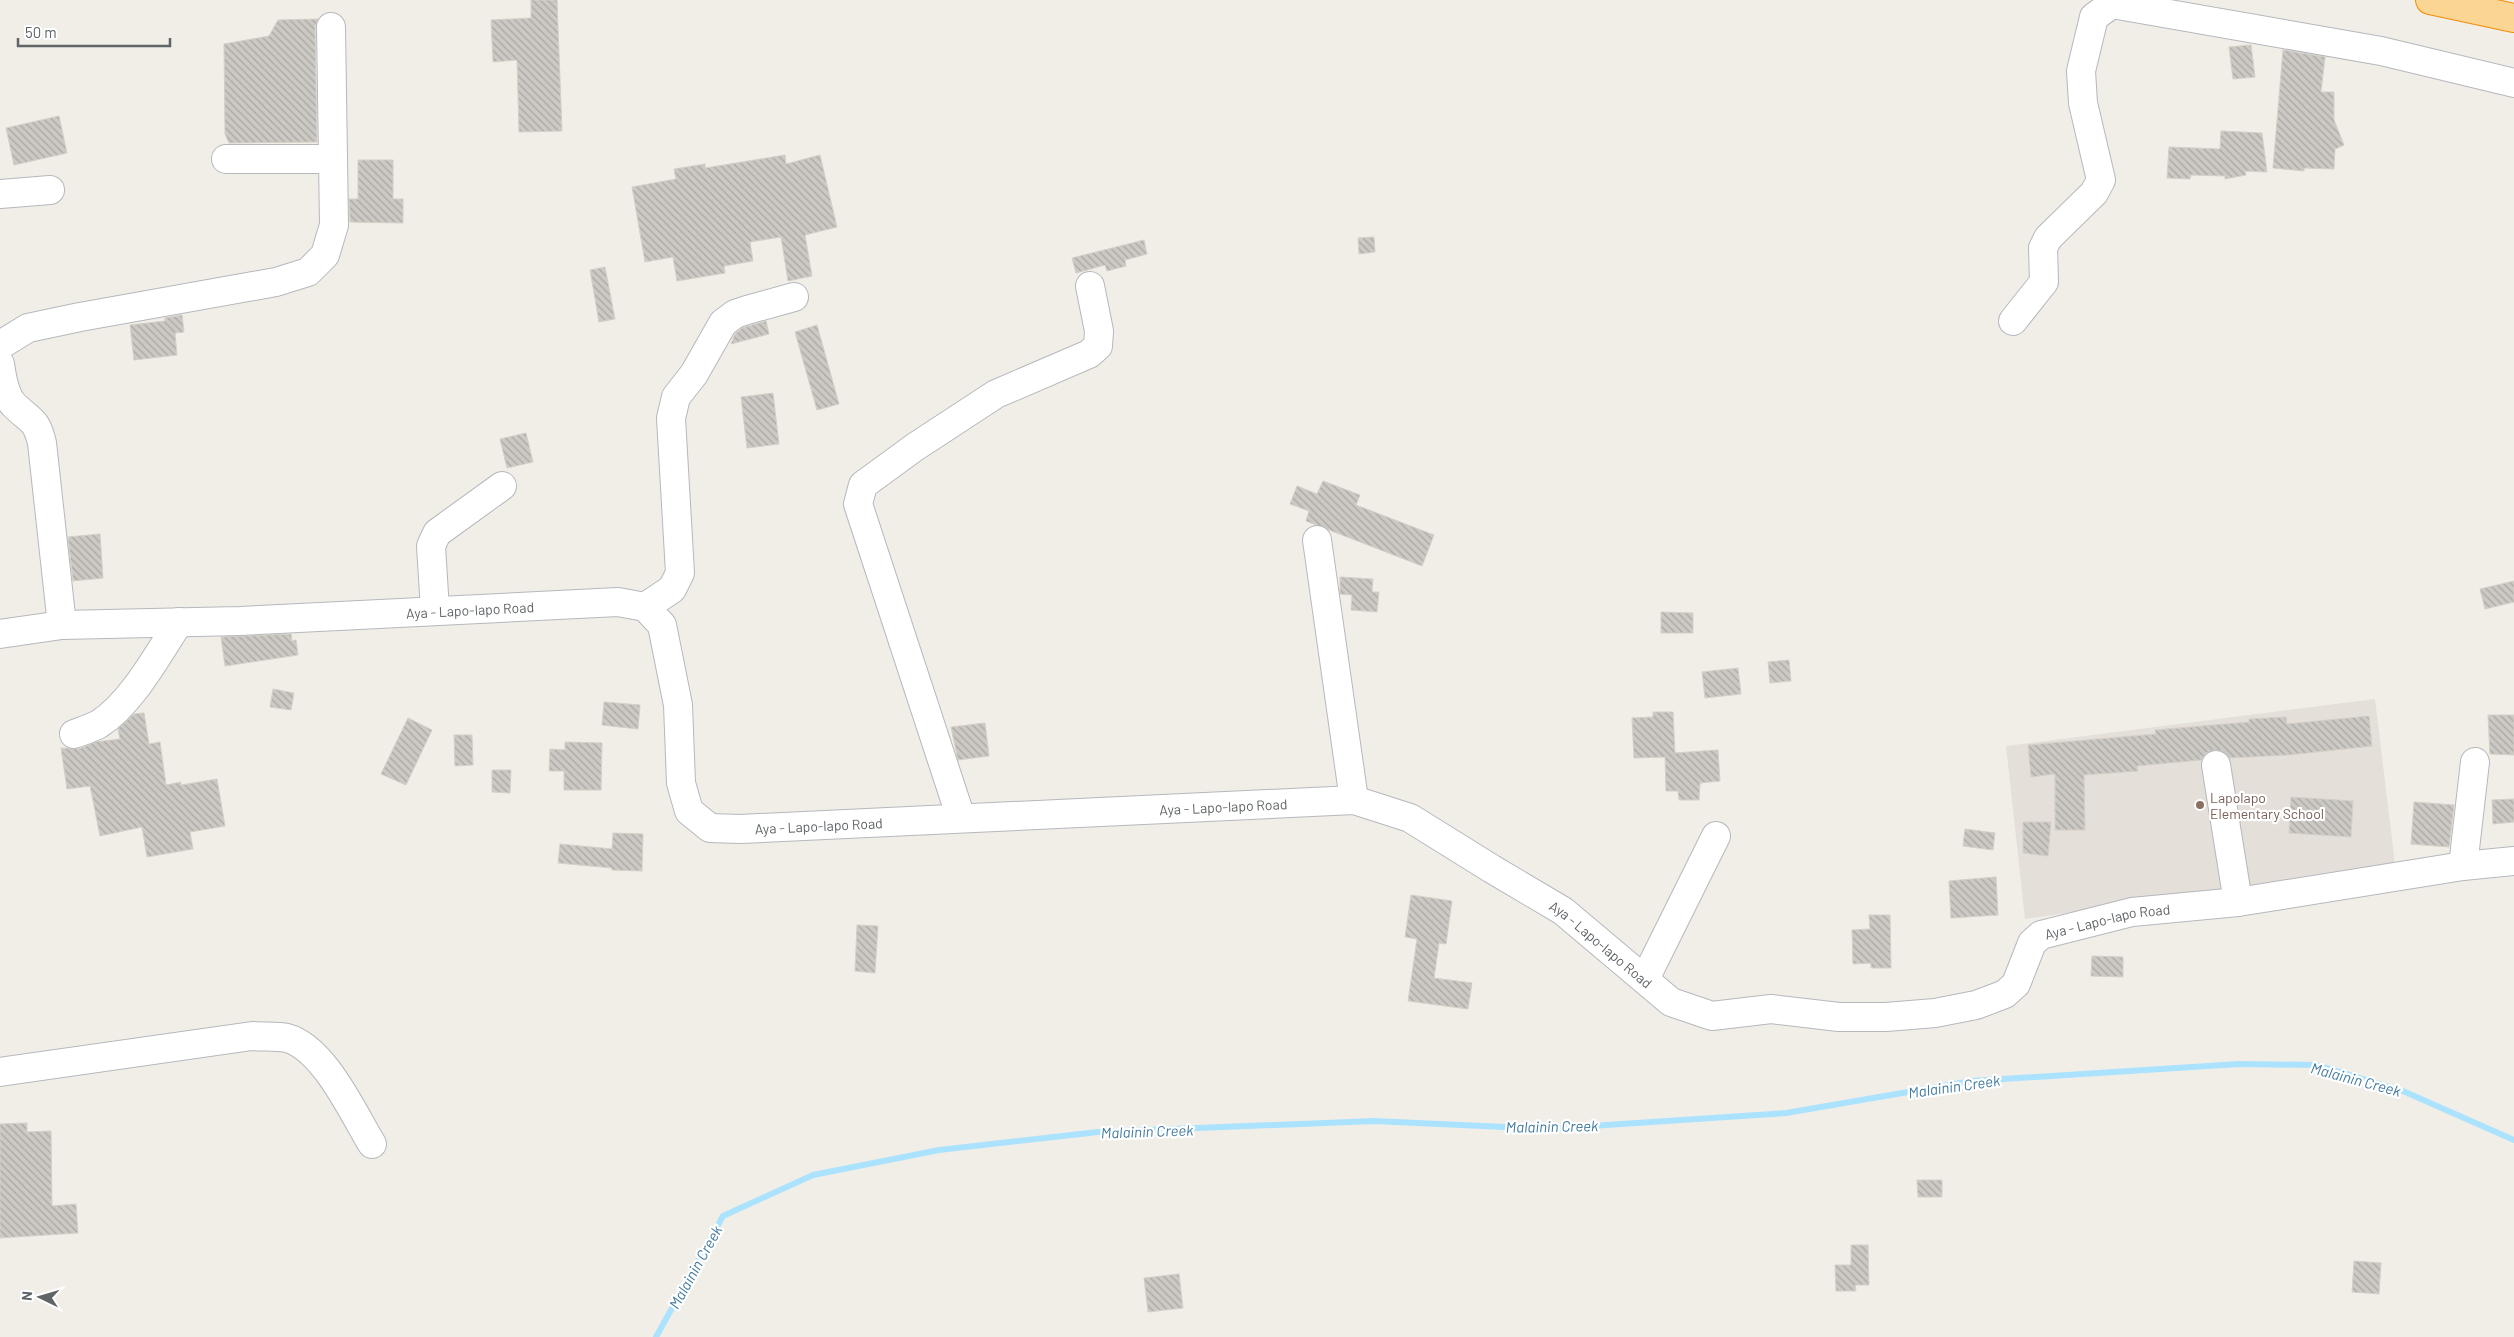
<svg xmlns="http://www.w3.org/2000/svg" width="2514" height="1337" viewBox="0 0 2514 1337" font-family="Barlow,sans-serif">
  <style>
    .education { fill: #e4dfd9 }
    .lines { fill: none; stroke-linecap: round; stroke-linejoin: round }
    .stream { stroke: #abe3fe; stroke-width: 6 }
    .building { fill: url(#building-back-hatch); stroke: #d5cfc6 }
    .minor-casing { stroke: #b5b8bc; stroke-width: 30 }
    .highway-casing { stroke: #f48d04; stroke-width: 30 }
    .minor { stroke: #fff; stroke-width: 28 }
    .highway { stroke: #fbd594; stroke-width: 28 }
    .education-dot { fill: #8d6e63; stroke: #fff; stroke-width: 2 }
    .labels { text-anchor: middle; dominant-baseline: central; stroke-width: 4.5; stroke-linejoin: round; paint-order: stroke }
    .street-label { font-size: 14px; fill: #5f6467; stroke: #fff }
    .education-label { font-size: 14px; fill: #785e54; stroke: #fff; text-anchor: start }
    .water-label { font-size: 15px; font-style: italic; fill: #40799f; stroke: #fff }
  </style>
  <defs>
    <pattern id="building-back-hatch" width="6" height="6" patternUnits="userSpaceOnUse" patternTransform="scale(1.25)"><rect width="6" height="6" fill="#ccc9c4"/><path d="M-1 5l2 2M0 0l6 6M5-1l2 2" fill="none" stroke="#a9a7a3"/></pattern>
  </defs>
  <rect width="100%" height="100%" fill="#f1eee8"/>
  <!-- education -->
  <path class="education" d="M2375,699L2395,864L2025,919L2006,746Z"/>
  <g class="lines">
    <!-- stream -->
    <path class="stream" d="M656,1337L723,1216L813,1175L939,1150L1098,1132L1374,1121L1546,1129L1786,1113L1972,1081L2239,1064L2317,1065L2403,1091L2514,1140"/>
  </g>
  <!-- building -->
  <path class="building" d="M531,0H557L562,131L519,132L517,60L493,62L491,20L531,18Z
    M318,19L315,27L317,142L229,143L225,134L224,44L269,36L278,20Z
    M2251,45L2255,77L2233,79L2229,47Z
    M2283,50L2325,57L2321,92H2334V120L2344,145L2335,149L2334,169L2304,168V171L2273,168Z
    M59,116L67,153L14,165L6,128Z
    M2221,131L2262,133L2267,172L2245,171L2246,175L2225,179V176L2191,175L2190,179L2167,178L2169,147L2220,149Z
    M785,155L786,164L820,155L837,227L805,235L812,276L788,281L781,237L750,242L753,261L724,266L725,273L677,281L673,257L645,262L632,187L676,179L674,169L705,164V168Z
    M358,160H393V199H403V223L350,222L349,199H358Z
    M1374,237L1375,252L1359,254L1358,238Z
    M1144,240L1147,254L1125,260L1126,266L1107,271L1105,265L1076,273L1072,258Z
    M605,267L615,319L599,322L590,270Z
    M182,315L184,332L175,333L177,355L134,360L130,325L165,321V318Z
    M766,321L769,334L731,344L735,334L742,328Z
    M817,325L839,404L817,410L795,332Z
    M773,393L779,444L747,448L741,397Z
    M526,433L533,462L507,468L500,439Z
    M1323,481L1360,495L1356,505L1434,535L1422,566L1306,521L1309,511L1290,504L1297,486L1317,494Z
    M100,534L103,578L73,581L68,537Z
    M1340,577L1373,579L1372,592H1379L1377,612L1351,610L1352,595L1340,594Z
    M2514,581V602L2485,609L2480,589Z
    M1661,612L1693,613V633H1661Z
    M291,634L292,641L296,640L298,655L225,666L221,637Z
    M1789,660L1791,681L1770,683L1768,662Z
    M1738,668L1741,694L1705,698L1702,672Z
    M273,689L294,693L291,710L270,707Z
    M604,702L640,705L638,729L602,725Z
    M1653,712H1673L1675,753L1718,750L1720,781L1700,783L1699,800H1679L1678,791H1666L1665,757L1634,758L1632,718L1653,717Z
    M144,713L149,744L160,742L166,785L181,782V785L217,779L225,826L190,832L193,849L147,857L142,827L100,836L90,786L67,789L61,748L79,749L96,742L120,739L118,729L134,714Z
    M2488,715H2514V755L2490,754Z
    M2369,716L2372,746L2288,755L2229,758L2222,751L2214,750L2206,753L2201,760L2137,766L2138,771L2084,775L2085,830H2055V774L2031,777L2028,745L2156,734L2155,730L2249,722V719L2286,717L2287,724Z
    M408,718L432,730L406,785L381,774Z
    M985,723L989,756L958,760L951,727Z
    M454,735H472L473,765L455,766Z
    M565,742L602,743L601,790H564V771H549L550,749L565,750Z
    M492,770H511L510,793L492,792Z
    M2291,797L2353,801L2351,837L2289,833Z
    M2514,799V822L2493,824L2492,800Z
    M2414,802L2454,805L2449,847L2411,844Z
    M2023,822H2051L2048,856L2023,853Z
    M1965,829L1995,833L1993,850L1963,846Z
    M613,833L643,834L642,871L612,870V868L558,863L560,844L612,849Z
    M1996,877L1998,915L1951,918L1949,881Z
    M1411,895L1452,901L1446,944L1439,943L1434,978L1472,983L1468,1009L1408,1001L1417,939L1405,937Z
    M1869,915H1890L1891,968H1871V963L1853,964L1852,930L1870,929Z
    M857,925L878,926L875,973L855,971Z
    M2092,956L2123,957V977L2091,976Z
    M27,1123V1132L51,1131L52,1206L76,1204L78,1233L0,1238V1124Z
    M1917,1180H1942V1197H1918Z
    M1851,1245H1868L1869,1285H1855L1856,1291H1836L1835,1265H1851Z
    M2354,1261L2381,1263L2379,1294L2352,1292Z
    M1179,1274L1183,1308L1148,1312L1144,1278Z"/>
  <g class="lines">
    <defs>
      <g id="minor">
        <path d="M226,159H333"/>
        <path d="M0,194L50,190"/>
        <path d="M2013,321L2044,282L2043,248L2048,238L2094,193L2101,180L2083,103L2081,71L2094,17L2112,4L2381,51L2514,83"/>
        <path d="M2,344L28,328L80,317L276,282L308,272L325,255L334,225L331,27"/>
        <path d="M0,364C2,377 4,395 14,405C31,422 36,418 42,443L62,625"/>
        <path d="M1317,540L1354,800"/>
        <path d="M645,607L672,589L680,573L671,418L676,397L694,374L723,323L735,314L747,310L794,297"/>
        <path d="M435,610L431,546L437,533L502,486"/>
        <path id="s1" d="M0,634L62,625L240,621L618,602L645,607L662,625L678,705L681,783L689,811L710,828L740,829L1354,800L1410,818L1492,869L1563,911L1671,1002L1712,1016L1771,1009L1839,1017H1886L1935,1013L1976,1005L2005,994L2016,984L2032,943L2041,935L2132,912L2238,902L2463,866L2514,861"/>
        <path d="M74,734C82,731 92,728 99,724C132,703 158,654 179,622"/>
        <path d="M2216,765L2238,902"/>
        <path d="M961,818L858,504L863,485L915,447L996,394L1089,354L1098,346L1099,331L1090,286"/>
        <path d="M2463,866L2475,762"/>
        <path d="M1645,979L1716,836"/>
        <path d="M0,1072L252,1036C263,1037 277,1036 287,1038C324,1048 353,1113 372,1144"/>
      </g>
      <path id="highway" d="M2430,0L2514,18"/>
    </defs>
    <!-- minor casing -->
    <use href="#minor" class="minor-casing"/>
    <!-- highway casing -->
    <use href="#highway" class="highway-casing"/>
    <!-- minor -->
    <use href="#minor" class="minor"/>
    <!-- highway -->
    <use href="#highway" class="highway"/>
  </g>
  <!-- markers -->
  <circle class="education-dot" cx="2200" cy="805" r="5"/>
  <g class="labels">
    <!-- street labels -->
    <g class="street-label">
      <text stroke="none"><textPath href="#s1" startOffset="471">Aya - Lapo-lapo Road</textPath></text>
      <text stroke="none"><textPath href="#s1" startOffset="1401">Aya - Lapo-lapo Road</textPath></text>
      <text stroke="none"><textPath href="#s1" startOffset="996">Aya - Lapo-lapo Road</textPath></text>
      <text stroke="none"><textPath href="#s1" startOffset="2390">Aya - Lapo-lapo Road</textPath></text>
      <text stroke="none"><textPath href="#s1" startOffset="1820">Aya - Lapo-lapo Road</textPath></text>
    </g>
    <!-- education labels -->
    <g class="education-label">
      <text x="2210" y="797">Lapolapo<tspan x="2210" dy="16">Elementary School</tspan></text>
    </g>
    <!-- water labels -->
    <g class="water-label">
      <text transform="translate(2356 1079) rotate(15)">Malainin Creek</text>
      <text transform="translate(1954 1086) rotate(-8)">Malainin Creek</text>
      <text transform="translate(1552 1126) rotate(-1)">Malainin Creek</text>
      <text transform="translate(1147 1131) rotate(-2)">Malainin Creek</text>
      <text transform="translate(695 1267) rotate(-61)">Malainin Creek</text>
    </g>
  </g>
  <!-- north arrow -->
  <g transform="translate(40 1297) rotate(275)" stroke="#ffffff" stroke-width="4" paint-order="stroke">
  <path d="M0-4L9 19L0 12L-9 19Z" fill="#5f6467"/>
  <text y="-8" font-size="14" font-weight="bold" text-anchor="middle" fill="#5f6467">N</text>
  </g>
  <!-- scale -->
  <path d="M18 38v8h152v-8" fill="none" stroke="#5f6467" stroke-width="2.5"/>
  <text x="25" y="38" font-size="15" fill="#5f6467" stroke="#ffffff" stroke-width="4" paint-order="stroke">50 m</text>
</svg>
